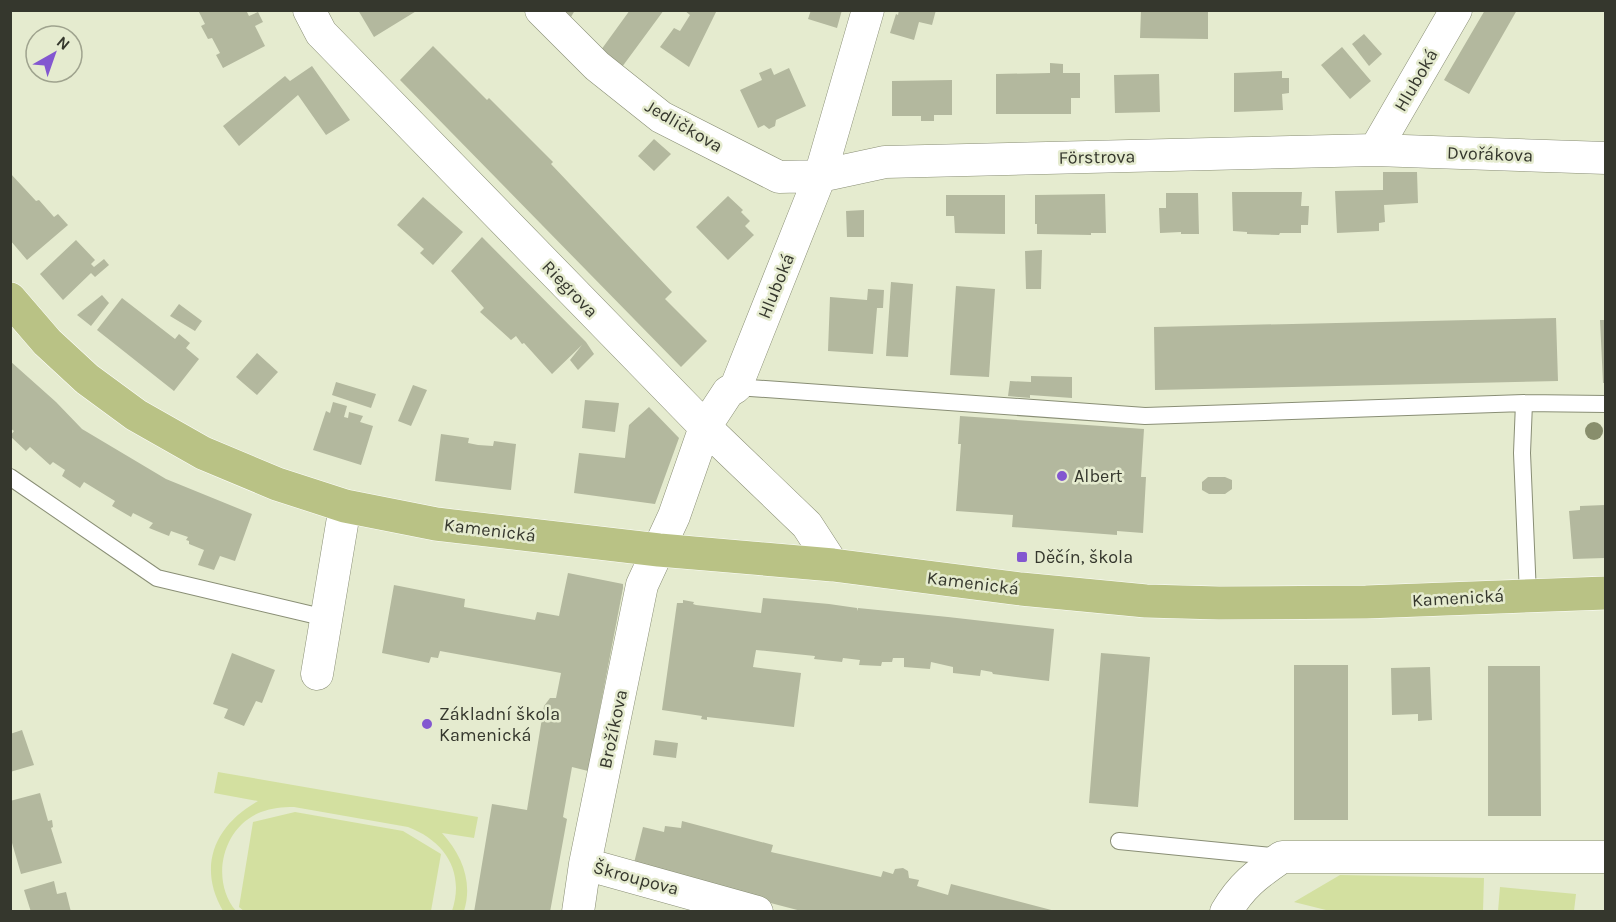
<svg xmlns="http://www.w3.org/2000/svg" width="1616" height="922" viewBox="0 0 1616 922" font-family="Karla,sans-serif">
  <style>
    .green { fill: #d3e0a0 }
    .building { fill: #b3b89e }
    .lines { fill: none; stroke-linecap: round; stroke-linejoin: round }
    .lane-casing { stroke: #898e75; stroke-width: 18 }
    .street-casing { stroke: #898e75; stroke-width: 33 }
    .primary-casing { stroke: #fff; stroke-width: 34 }
    .lane { stroke: #fff; stroke-width: 16 }
    .street { stroke: #fff; stroke-width: 32 }
    .primary { stroke: #b9c285; stroke-width: 33 }
    .tree { fill: #888e6c }
    .poi-dot { fill: #8357d0; stroke: #e5ebcf; stroke-width: 2 }
    .labels { text-anchor: middle; dominant-baseline: central; stroke-width: 5; stroke-linejoin: round; paint-order: stroke }
    .street-label { font-size: 18px; fill: #35372d; stroke: #e5ebcf }
    .poi-label { font-size: 18px; fill: #35372d; stroke: #e5ebcf; text-anchor: start }
  </style>
  <rect width="100%" height="100%" fill="#e5ebcf"/>
  <!-- green -->
  <path class="green" d="M218,772L478,817L474,838L442,833C462,855 473,882 464,911H452C465,872 445,841 408,827L294,807C282,807 272,808 261,812C222,827 210,880 236,911H223C197,866 215,825 258,801L214,793Z
    M295,812L403,831L441,854L431,911L245,912L239,907L253,822Z
    M1340,875L1484,878L1483,911H1330L1294,902Z
    M1500,887L1576,894L1574,911H1498Z"/>
  <!-- building -->
  <path class="building" d="M198,10H246L249,16L258,12L263,22L255,26L265,46L223,68L216,55L220,53L212,38L208,39L201,26L205,24Z
    M358,10H418L374,37Z
    M561,10H575L571,17Z
    M630,10H664L622,67L601,50Z
    M684,10H717L689,67L660,47L674,28L680,31L690,15Z
    M811,10H842L837,28L808,19Z
    M899,10H936L932,25L919,22L914,40L890,33L896,14L898,15Z
    M1141,10L1208,11V39L1140,38Z
    M1485,10H1517L1469,94L1444,80Z
    M1364,34L1382,54L1369,66L1352,44Z
    M433,46L487,100L489,98L553,162L551,164L672,292L665,299L707,341L681,367L400,80Z
    M1342,47L1371,81L1350,99L1321,65Z
    M1050,63L1063,64V73H1080V98H1071V114H996V74L1050,73Z
    M312,66L350,120L326,135L298,95L239,146L223,126L285,76L290,81Z
    M771,68L774,75L789,68L806,106L776,120L775,126L769,129L764,125L758,128L740,90L762,80L759,73Z
    M1282,71V78H1289V93L1282,94L1283,110L1234,112V73Z
    M1159,74L1160,112L1115,113L1114,75Z
    M952,80V115H934V121H921V116H892V81Z
    M654,139L671,154L654,171L638,156Z
    M1383,172H1417L1418,203L1384,205L1385,222L1379,223V231L1337,233L1335,191L1383,190Z
    M10,173L36,201L39,200L54,217L58,214L68,225L27,260L10,240Z
    M1232,192H1302L1301,206H1309L1308,225H1301V233H1280L1279,235L1247,234V232L1233,231Z
    M1166,193H1198L1199,234H1181V232L1160,233L1159,208H1166Z
    M1105,194L1106,233H1091V235L1037,234V224H1035V195Z
    M946,195H1005V234L955,233L954,216H946Z
    M728,196L743,210L741,212L750,221L745,226L754,235L728,260L696,227Z
    M423,197L463,232L433,265L420,253L424,249L397,225Z
    M864,210V237H847L846,211Z
    M482,237L586,342L594,354L578,370L570,360L582,345L552,374L524,343L522,344L516,336L511,340L480,312L484,308L451,271Z
    M76,240L95,260L91,264L94,267L104,259L109,265L95,277L91,273L63,300L40,274Z
    M1042,250L1041,289H1026L1025,251Z
    M891,282L913,284L908,357L886,356Z
    M956,286L995,289L989,377L950,375Z
    M868,289L884,290L883,308H877L873,354L828,351L830,297L867,300Z
    M102,295L109,303L91,326L77,315Z
    M122,298L175,339L179,334L190,343L186,348L199,359L174,391L97,330Z
    M179,304L202,321L195,331L170,316Z
    M1556,318L1558,381L1155,390L1154,327Z
    M1600,320H1605V383H1603Z
    M257,353L278,372L257,395L236,377Z
    M10,361L56,402L82,429L166,479L252,514L235,561L220,556L214,570L198,565L204,550L189,544V541L186,540L188,537L171,531L169,536L149,528L153,523L133,513L131,517L112,506L115,501L84,482L80,488L62,476L65,470L53,462L50,465L30,447L26,451L10,436L14,431L10,428Z
    M1031,376L1072,377V398L1030,395V398L1008,396L1010,381L1031,382Z
    M336,382L376,394L371,408L332,395Z
    M413,385L427,390L411,426L398,421Z
    M585,400L619,403L615,432L582,428Z
    M333,402L347,406L344,417L348,418L349,412L363,416L360,422L373,426L361,465L313,450L326,411L330,413Z
    M649,407L679,438L655,504L574,493L579,453L625,458L629,425Z
    M960,416L1144,429L1141,477H1146L1143,533L1117,531V535L1012,527L1013,515L956,511L961,444H958Z
    M441,434L469,438L468,443L478,445L493,446L494,441L516,444L511,490L435,481Z
    M1208,477H1225L1232,480V489L1225,494H1209L1202,490V482Z
    M1605,505V558L1573,559L1569,511L1580,510V506Z
    M568,573L623,584V588L588,771L572,767L563,817L567,819L550,912H474L492,804L527,810L544,706L550,698H556L561,673L440,651L438,658L431,657L429,663L382,653L394,585L465,599L464,607L535,620L537,612L559,616Z
    M763,598L829,604L857,608V611L858,608L948,617V619V617L1054,629L1049,681L993,674L992,672L981,670L980,676L953,673V667L931,662L930,669L904,667V658H893L892,662H882L881,666L859,665L860,660L843,658L842,662L814,659L815,656L756,650L753,667L801,673L794,727L707,717V720L701,719L702,716L662,710L677,603H683V600L694,602L693,604L696,605L761,613Z
    M232,653L275,670L262,703L256,701L244,726L224,718L228,709L213,704Z
    M1101,653L1150,657L1138,807L1089,803Z
    M1294,665H1348V820H1294Z
    M1488,666H1540L1541,816H1488Z
    M1430,667L1432,720L1418,721V714L1392,715L1391,668Z
    M22,730L34,765L10,772V734Z
    M655,740L678,743L676,758L653,755Z
    M40,793L48,821L52,820L53,827L51,828L62,863L21,874L10,836V801Z
    M682,821L773,845L771,852L881,877L883,871L893,874L895,869L903,868L908,871L909,878L919,880L917,886L948,895L951,884L1059,912H805L633,867L643,827L664,832L665,826L681,828Z
    M54,881L57,894L66,892L71,912H31L24,890Z"/>
  <g class="lines">
    <defs>
      <path id="lane" d="M736,387L1145,416L1524,403L1606,404
        M1524,403L1522,453L1528,595
        M10,477L157,578L326,618
        M1119,841L1281,857"/>
      <path id="street" d="M309,10L321,33L705,427L807,525L833,565
        M541,10L597,66L661,117L779,177L820,176L885,162L1375,150L1606,158
        M1375,150L1456,10
        M317,674L345,506
        M585,864L757,912
        M578,912L585,864L642,585L674,516L705,427L728,392L736,387L820,176L868,10
        M1226,912C1241,886 1257,874 1282,857H1606"/>
      <path id="primary" d="M10,299L47,342L87,379L136,415L203,453L277,484L345,506L436,524L659,550L833,565L1021,589L1146,601L1219,603L1366,602L1606,593"/>
    </defs>
    <!-- lane casing -->
    <use href="#lane" class="lane-casing"/>
    <!-- street casing -->
    <use href="#street" class="street-casing"/>
    <!-- primary casing -->
    <use href="#primary" class="primary-casing"/>
    <!-- lane -->
    <use href="#lane" class="lane"/>
    <!-- street -->
    <use href="#street" class="street"/>
    <!-- primary -->
    <use href="#primary" class="primary"/>
  </g>
  <!-- trees -->
  <circle class="tree" cx="1594" cy="431" r="9"/>
  <!-- markers -->
  <g class="poi-dot">
    <circle cx="1062" cy="476" r="6"/>
    <rect x="1016" y="551" width="12" height="12" rx="3"/>
    <circle cx="427" cy="724" r="6"/>
  </g>
  <g class="labels">
    <!-- street labels -->
    <g class="street-label">
      <text transform="translate(1416 80) rotate(-60)">Hluboká</text>
      <text transform="translate(684 126) rotate(30)">Jedličkova</text>
      <text transform="translate(1490 154) rotate(2)">Dvořákova</text>
      <text transform="translate(1097 157) rotate(-1)">Förstrova</text>
      <text transform="translate(776 286) rotate(-68)">Hluboká</text>
      <text transform="translate(570 289) rotate(46)">Riegrova</text>
      <text transform="translate(490 530) rotate(7)">Kamenická</text>
      <text transform="translate(973 583) rotate(7)">Kamenická</text>
      <text transform="translate(1458 598) rotate(-3)">Kamenická</text>
      <text transform="translate(613 729) rotate(-78)">Brožíkova</text>
      <text transform="translate(636 878) rotate(15)">Škroupova</text>
    </g>
    <!-- poi labels -->
    <g class="poi-label">
      <text x="1074" y="476">Albert</text>
      <text x="1034" y="557">Děčín, škola</text>
      <text x="439" y="714">Základní škola<tspan x="439" dy="21">Kamenická</tspan></text>
    </g>
  </g>
  <!-- border -->
  <rect width="1616" height="922" fill="none" stroke="#35372d" stroke-width="24"/>
  <!-- north arrow -->
  <g transform="translate(54 54) rotate(40)"><circle r="28" fill="#e5ebcf" stroke="#9fa38e" stroke-width="1.5"/>
  <path d="M0-4.5L10 22L0 15L-10 22Z" fill="#8357d0"/>
  <text y="-9" font-size="16" font-weight="bold" text-anchor="middle" fill="#35372d">N</text>
  </g>
</svg>
